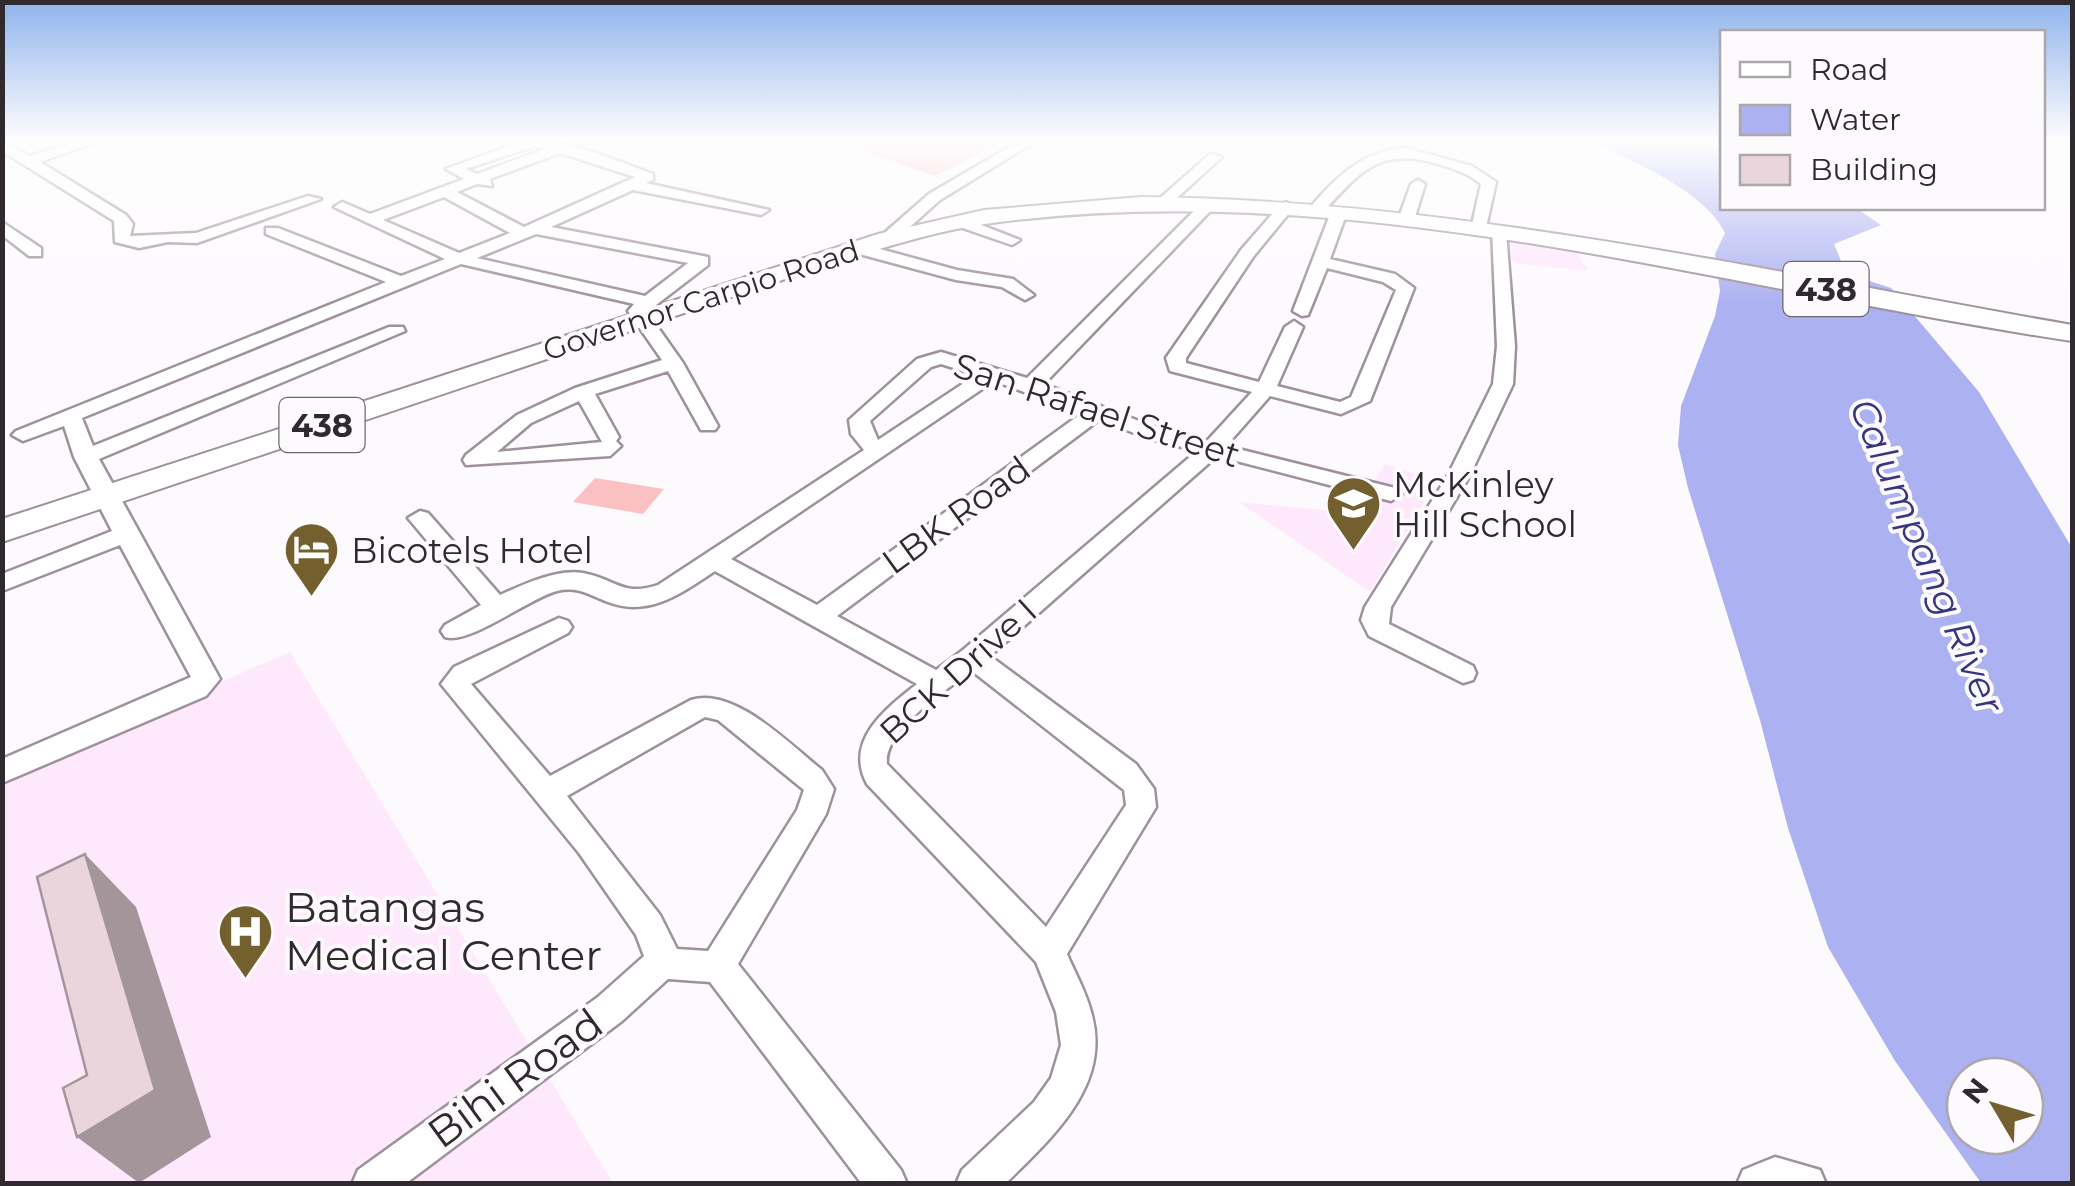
<svg xmlns="http://www.w3.org/2000/svg" width="2075" height="1186" viewBox="0 0 2075 1186" font-family="Montserrat,sans-serif">
  <style>
    .built { fill: #fee8fc }
    .green { fill: #fbc1c2 }
    .water { fill: #abb1f1; fill-rule: evenodd }
    .lines { fill: none; stroke-linecap: round; stroke-linejoin: round }
    .minor-casing { stroke: #9e909d; stroke-width: 5 }
    .primary-casing { stroke: #9e909d; stroke-width: 4 }
    .minor { fill: #fff; fill-rule: evenodd }
    .primary { fill: #fff; fill-rule: evenodd }
    .shaded-wall { fill: #a4959b }
    .building { fill: #ebd5dd; stroke: #a4959b; stroke-width: 2.5 }
    .labels { text-anchor: middle; dominant-baseline: central; stroke-width: 8; stroke-linejoin: round; paint-order: stroke }
    .far-street-label { font-size: 30px; fill: #302a2f; stroke: #fdfafd }
    .shield { fill: #fdfafd; stroke: #6e686d; stroke-width: 2.5 }
    .shield-label { font-size: 32px; font-weight: bold; fill: #302a2f }
    .street-label { font-size: 35px; fill: #302a2f; stroke: #fdfafd }
    .poi-label { font-size: 35px; fill: #302a2f; stroke: #fdfafd; text-anchor: start }
    .water-label { font-size: 38px; font-style: italic; fill: #38357f; stroke: #fdfafd }
    .near-poi-label { font-size: 42px; fill: #302a2f; stroke: #fdfafd; text-anchor: start }
    .near-street-label { font-size: 42px; fill: #302a2f; stroke: #fdfafd }
  </style>
  <rect width="100%" height="100%" fill="#fdfafd"/>
  <!-- built -->
  <path class="built" d="M1506,237L1574,248L1588,271L1513,263Z
    M1385,464L1437,481L1370,592L1239,502L1355,513Z
    M290,652L613,1183H3L2,776Z"/>
  <!-- green -->
  <path class="green" d="M828,139H1011L934,176Z
    M595,478L664,489L643,514L573,502Z"/>
  <!-- water -->
  <path class="water" d="M1585,139H1722V208H1856L1881,225L1834,244L1841,261L1857,277L1891,288L1979,392L2072,548V1183H1981L1895,1061L1828,947L1788,828L1760,720L1688,488L1678,445L1681,406L1715,316L1720,291L1715,254L1725,233C1705,190 1628,159 1585,139ZM1965,1076H2025V1136H1965Z"/>
  <g class="lines">
    <defs>
      <path id="minor" d="M84,139H105L40,162L126,215L133,224L130,236L196,233L308,196L321,199L197,243L168,242L139,248L115,242L114,221L2,151V141L30,156Z
        M517,139C563,138 610,158 653,174V180L646,183L769,210L761,215L633,190L551,227L708,257V265L647,312L683,363L718,426L715,430H701L668,371L595,394L619,437L616,441L621,446L610,456L466,465L463,460L466,455L517,415L575,388L662,360L628,311L634,304L461,264L82,418L93,446L389,327H403L405,331L99,459L220,679L206,696L2,783V759L191,677L120,545L2,591V574L112,531L74,457L64,426L23,441L12,435L16,431L386,282L266,234V228H278L401,276L445,259L334,207L342,202L370,214L464,179L446,169L519,142ZM535,146L545,149L477,174L466,169ZM560,153L635,177L524,227L457,192L477,184L492,186L490,179ZM444,197L510,233L459,253L383,220ZM536,234L688,263L645,296L477,258ZM579,401L602,442L497,452L531,423Z
        M1023,139H1039L940,200L892,243H880V237L929,194Z
        M1406,148L1472,166L1496,182L1485,232L1471,229L1481,184C1468,173 1454,169 1438,164C1379,146 1359,173 1322,213L1308,210C1335,178 1363,150 1406,148Z
        M1210,154L1222,157L1169,205H1159V199Z
        M1418,180L1425,184L1414,220L1400,223L1398,220L1411,184Z
        M1205,200L1218,203L1044,384L1162,430L1207,441L1252,392L1170,371L1166,358L1241,250L1281,204L1286,202L1294,207L1253,257L1186,358V363L1259,382L1285,327L1294,321L1303,327L1277,386L1340,402L1351,397L1396,290L1383,282L1327,268L1308,315L1302,316L1293,311L1331,212L1345,209L1347,212L1330,259L1395,274L1414,288L1370,401L1341,414L1270,396L1226,446L1399,489L1402,494L1391,501L1217,456L990,656L1136,764L1154,789L1156,807L1067,954C1075,973 1086,992 1091,1012C1113,1085 1051,1138 1005,1184H956L962,1170L1034,1102L1051,1078L1061,1045L1056,1012L1036,962L867,784C844,741 885,709 917,684L715,571C683,592 649,618 608,602C589,595 579,586 557,591C527,599 470,645 445,637L441,631L445,625L481,605L408,518L420,511L428,513L500,595C525,584 556,569 583,573C616,579 622,597 658,585L864,450L851,434L849,420L917,359L941,352L1027,378ZM941,364L976,375L878,440L870,421L931,367ZM994,381L1082,413L817,605L731,559ZM1099,420L1148,438L1197,451L963,650L936,670L837,616ZM972,671L1124,790L1126,805L1046,927L887,764C883,731 947,689 972,671Z
        M954,219H966L1020,240L1012,245L954,225Z
        M2,222L41,248V256H29L2,235Z
        M1492,229L1506,232L1515,346L1513,384L1469,477L1391,607L1389,624L1473,666L1476,673L1473,680L1463,683L1369,636L1361,620L1365,607L1447,477L1493,384L1497,346Z
        M858,243L957,270L1013,279L1034,295L1025,300L1002,287L956,280L852,252V244Z
        M559,618L568,621L572,627L568,633L471,684L550,776L691,700C734,686 790,745 822,770L834,789L826,814L738,964L901,1170L907,1184H862L710,982L668,979L622,1021L405,1184H352L358,1170L598,997L644,956L636,935L579,853L441,684L454,667ZM705,717L718,720L804,790L797,810L708,951L677,949L660,915L567,796Z
        M1775,1157L1820,1170L1826,1184H1737L1743,1170Z"/>
      <path id="primary" d="M1141,197C1455,200 1764,271 2072,325V341C1715,288 1350,173 985,224C936,231 887,247 839,261L2,542V519L878,234L984,210Z"/>
    </defs>
    <!-- minor casing -->
    <use href="#minor" class="minor-casing"/>
    <!-- primary casing -->
    <use href="#primary" class="primary-casing"/>
    <!-- minor -->
    <use href="#minor" class="minor"/>
    <!-- primary -->
    <use href="#primary" class="primary"/>
  </g>
  <!-- shaded-wall -->
  <path class="shaded-wall" d="M85,854L136,907L211,1137L139,1183L77,1137L155,1090Z"/>
  <!-- building -->
  <path class="building" d="M85,854L155,1090L77,1137L63,1088L87,1075L37,877Z"/>
  <!-- sky -->
  <linearGradient id="sky" x2="0" y2="1"><stop stop-color="#8fb3ec"/><stop offset="0.46" stop-color="#fefdfe"/><stop offset="1" stop-color="#fefdfe" stop-opacity="0"/></linearGradient>
  <rect width="2075" height="305" fill="url(#sky)"/>
  <!-- icons -->
  <defs>
    <symbol id="school-pin" viewBox="-11 -11 22 30"><path d="M0 17L-7.5 6A9.5 9.5 0 1 1 7.5 6Z" fill="#73602e" stroke="#fdfafd"/><path d="M0-5L7-2L0 1L-7-2ZM-4 1L0 2.5L4 1V4Q0 6-4 4Z" fill="#fff"/></symbol>
    <symbol id="hotel-pin" viewBox="-11 -11 22 30"><path d="M0 17L-7.5 6A9.5 9.5 0 1 1 7.5 6Z" fill="#73602e" stroke="#fdfafd"/><path d="M-6-4.5h1.5V1H6V5H4.5V3h-9V5H-6ZM-4 0a1.8 1.8 0 1 1 3.6 0ZM.5 0V-2.5h3Q6-2.5 6 0Z" fill="#fff"/></symbol>
    <symbol id="hospital-pin" viewBox="-11 -11 22 30"><path d="M0 17L-7.5 6A9.5 9.5 0 1 1 7.5 6Z" fill="#73602e" stroke="#fdfafd"/><path d="M-5-5h3v3.5h4V-5h3V5h-3V1.5h-4V5h-3Z" fill="#fff"/></symbol>
  </defs>
  <g fill-rule="evenodd">
    <use href="#school-pin" x="1322" y="472" width="63" height="86"/>
    <use href="#hotel-pin" x="280" y="518" width="63" height="86"/>
    <use href="#hospital-pin" x="214" y="900" width="63" height="86"/>
  </g>
  <g class="labels">
    <!-- far-street labels -->
    <g class="far-street-label">
      <text transform="translate(701 300) rotate(-18)">Governor Carpio Road</text>
    </g>
    <!-- shield labels -->
    <g class="shield">
      <rect x="1783.5" y="262" width="85" height="54" rx="8"/>
      <rect x="279.5" y="398" width="85" height="54" rx="8"/>
    </g>
    <g class="shield-label">
      <text x="1826" y="289">438</text>
      <text x="322" y="425">438</text>
    </g>
    <!-- street labels -->
    <g class="street-label">
      <text transform="translate(1097 410) rotate(18)">San Rafael Street</text>
      <text transform="translate(956 515) rotate(-36)">LBK Road</text>
      <text transform="translate(958 671) rotate(-42)">BCK Drive I</text>
    </g>
    <!-- poi labels -->
    <g class="poi-label">
      <text x="1393" y="484">McKinley<tspan x="1393" dy="40">Hill School</tspan></text>
      <text x="351" y="550">Bicotels Hotel</text>
    </g>
    <!-- water labels -->
    <g class="water-label">
      <text transform="translate(1927 556) rotate(67)">Calumpang River</text>
    </g>
    <!-- near-poi labels -->
    <g class="near-poi-label">
      <text x="285" y="907">Batangas<tspan x="285" dy="48">Medical Center</tspan></text>
    </g>
    <!-- near-street labels -->
    <g class="near-street-label">
      <text transform="translate(515 1078) rotate(-36)">Bihi Road</text>
    </g>
  </g>
  <!-- border -->
  <rect width="2075" height="1186" fill="none" stroke="#302a2f" stroke-width="10"/>
  <!-- legend -->
  <rect x="1720" y="30" width="325" height="180" fill="#fdfafd" stroke="#aba7ab" stroke-width="2.5"/>
  <rect x="1740" y="62" width="50" height="15" fill="#ffffff" stroke="#aba7ab" stroke-width="2.5"/>
  <text x="1810" y="80" font-size="30" fill="#302a2f">Road</text>
  <rect x="1740" y="105" width="50" height="30" fill="#abb1f1" stroke="#aba7ab" stroke-width="2.5"/>
  <text x="1810" y="130" font-size="30" fill="#302a2f">Water</text>
  <rect x="1740" y="155" width="50" height="30" fill="#ebd5dd" stroke="#aba7ab" stroke-width="2.5"/>
  <text x="1810" y="180" font-size="30" fill="#302a2f">Building</text>
  <!-- north arrow -->
  <g transform="translate(1995 1106) rotate(308)"><circle r="48" fill="#fdfafd" stroke="#aba7ab" stroke-width="2.5"/>
  <path d="M0-8L18 38L0 25L-18 38Z" fill="#73602e"/>
  <text y="-15" font-size="28" font-weight="bold" text-anchor="middle" fill="#302a2f">N</text>
  </g>
</svg>
